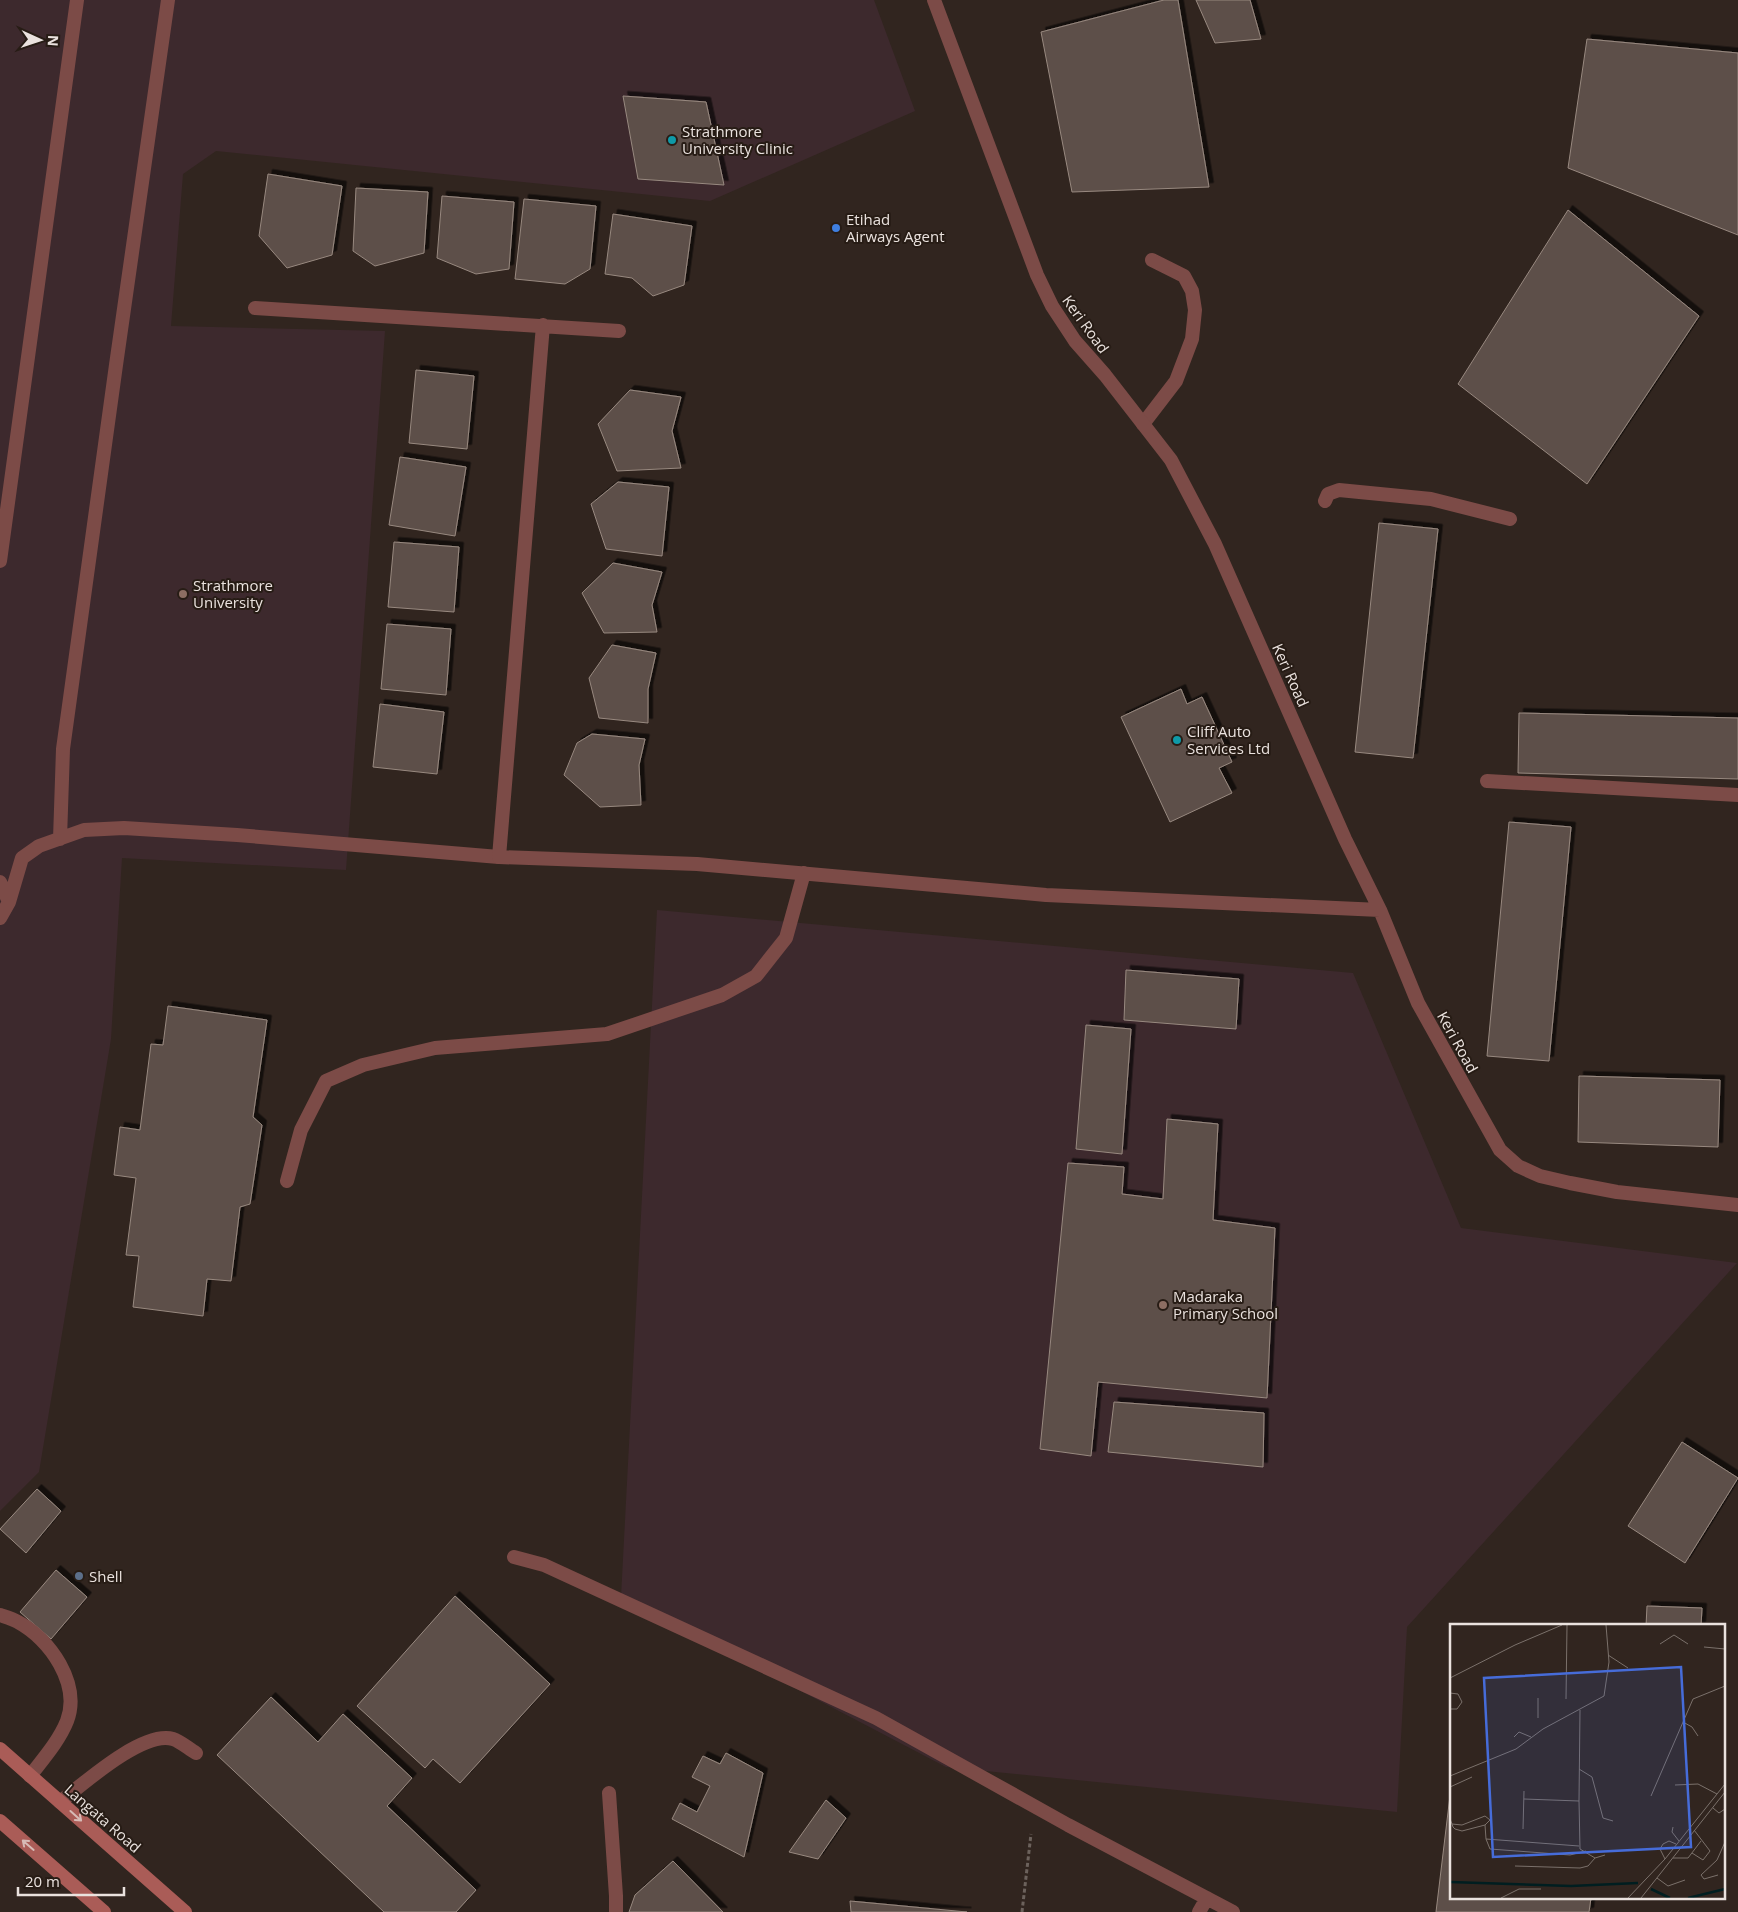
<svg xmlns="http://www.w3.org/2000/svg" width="1738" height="1912" viewBox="0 0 1738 1912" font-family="'Open Sans',sans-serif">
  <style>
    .education { fill: #3d292d }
    .building { fill: #5d4f48; stroke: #988980; filter: url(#shadow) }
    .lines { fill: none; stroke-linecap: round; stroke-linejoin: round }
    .path { stroke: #6c625c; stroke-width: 3; stroke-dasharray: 4 2.5; stroke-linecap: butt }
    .service { stroke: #7c4b47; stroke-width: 14 }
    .minor { stroke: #7c4b47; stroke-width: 14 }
    .secondary { stroke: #aa5c57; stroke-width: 14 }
    .oneway { stroke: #d7bab6 }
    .culture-dot { fill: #0f9aa8; stroke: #271c15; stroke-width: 2 }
    .shop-dot { fill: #3f7fe0; stroke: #271c15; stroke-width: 2 }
    .education-dot { fill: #8d6e63; stroke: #271c15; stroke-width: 2 }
    .service-dot { fill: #5c6f8a; stroke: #271c15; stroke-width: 2 }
    .labels { text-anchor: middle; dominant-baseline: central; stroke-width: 4; stroke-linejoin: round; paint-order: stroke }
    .poi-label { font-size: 15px; fill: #eae2de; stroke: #271c15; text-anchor: start }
    .street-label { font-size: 15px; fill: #eae2de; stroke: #271c15 }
    .inset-river { fill: none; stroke: #001e20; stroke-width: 2.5 }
    .inset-road { fill: none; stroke: #7b716b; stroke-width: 1 }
    .view { fill: #466cd9; fill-opacity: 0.15; stroke: #466cd9; stroke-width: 2.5 }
    .inset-edge { fill: none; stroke: #eae2de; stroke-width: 2.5 }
  </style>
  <defs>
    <filter id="shadow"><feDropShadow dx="4.5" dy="-4.5" stdDeviation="0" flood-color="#0009"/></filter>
  </defs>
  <rect width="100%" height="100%" fill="#31251f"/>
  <!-- education -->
  <path class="education" d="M0,0H874L915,111L710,201L216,151L183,174L171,326L385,331L346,870L122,858L111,1039L39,1472L0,1511Z
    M657,910L1353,973L1461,1228L1737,1263L1407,1627L1397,1812L946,1767L621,1597Z"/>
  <!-- building -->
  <path class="building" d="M1164,0H1178L1209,187L1072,192L1041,32Z
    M1196,0H1250L1261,39L1215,43Z
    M1587,39L1738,53V235L1568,168Z
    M623,96L706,102L724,185L638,179Z
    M268,174L342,186L332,255L287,268L259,236Z
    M356,188L428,192L424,253L375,266L353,251Z
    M442,196L514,202L509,269L476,274L437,258Z
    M524,199L596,206L590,269L565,284L515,279Z
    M1568,210L1699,316L1587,484L1458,384Z
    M613,214L692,226L684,285L653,296L632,278L605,274Z
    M416,370L474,376L467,449L409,443Z
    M630,390L681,397L672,431L681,468L617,471L598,424Z
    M400,457L466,467L455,536L389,525Z
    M618,482L669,487L662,556L606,549L591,504Z
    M1379,523L1438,529L1413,758L1355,752Z
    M394,542L459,547L454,612L388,607Z
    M613,563L662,572L652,605L657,632L604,633L582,593Z
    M387,624L451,629L446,695L381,689Z
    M612,645L656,653L648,689V723L599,718L589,678Z
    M1181,689L1187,704L1202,697L1232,762L1219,768L1232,793L1170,822L1121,717Z
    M380,704L444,712L437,774L373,767Z
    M1519,713L1738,718V779L1518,773Z
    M592,734L645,739L639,765L641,805L600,807L564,775L577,743Z
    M1509,822L1571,827L1549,1061L1487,1056Z
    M1126,970L1239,979L1236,1029L1124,1020Z
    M168,1006L267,1020L253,1117L262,1125L250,1204L240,1207L231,1281L207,1279L203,1316L133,1307L139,1256L126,1255L136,1178L114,1175L120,1127L140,1130L151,1044L163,1045Z
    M1086,1025L1131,1029L1122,1154L1076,1149Z
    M1579,1076L1720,1080L1718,1147L1578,1142Z
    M1167,1119L1218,1124L1213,1220L1275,1228L1267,1398L1098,1382L1091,1456L1040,1449L1068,1163L1124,1167L1122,1194L1163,1199Z
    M1114,1402L1264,1413L1263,1467L1108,1452Z
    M1682,1442L1738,1478L1685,1563L1628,1526Z
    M37,1489L61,1511L26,1553L0,1529Z
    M56,1570L87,1597L51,1639L20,1612Z
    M455,1596L550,1684L460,1783L433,1759L425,1768L357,1706Z
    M1647,1606L1702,1608L1701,1626H1646Z
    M271,1697L318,1742L343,1714L412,1778L387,1806L476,1890L456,1912H384L217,1755Z
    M726,1753L763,1773L744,1857L672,1819L680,1803L697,1812L710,1786L692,1777L703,1756L720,1764Z
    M1452,1779V1898H1591L1589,1912H1436Z
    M826,1800L846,1818L818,1859L789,1852Z
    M673,1861L723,1912H629L635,1895Z
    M850,1901L967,1912H851Z"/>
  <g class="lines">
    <!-- path -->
    <path class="path" d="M1022,1912L1031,1834"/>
    <!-- service -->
    <path class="service" d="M1143,424L1176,381L1192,339L1195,310L1192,291L1184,276L1152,260
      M1325,501L1328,494L1339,490L1431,499L1510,519
      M0,561L77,0
      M1487,781L1738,795
      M60,839L63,749L116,365L168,0
      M0,882L9,902
      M0,918L9,902L22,858L39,846L84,830L124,828L237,835L499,857
      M514,1557L544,1565L876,1718L1068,1825L1233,1912
      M0,1615C6,1617 13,1619 18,1622C50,1639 81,1684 67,1721C59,1741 43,1759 30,1776
      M60,1802C83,1784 143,1730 173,1739C180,1741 189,1749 196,1753
      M1199,1912L1207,1898"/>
    <!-- minor -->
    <path class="minor" d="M934,0L1037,275L1052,306L1075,341L1105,375L1171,460L1215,544L1345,839L1380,910L1418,1003L1500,1150L1518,1166L1540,1176L1570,1183L1617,1192L1738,1205
      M255,308L619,331
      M543,325L499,857L697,864L1046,895L1380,910
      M287,1181L301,1130L326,1081L363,1065L435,1048L607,1034L722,995L756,976L786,938L804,873
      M609,1793L616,1896V1912"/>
    <!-- secondary -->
    <path class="secondary" d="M0,1749L185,1912
      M0,1821L104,1912"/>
  </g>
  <!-- one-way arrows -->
  <defs><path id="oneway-shaft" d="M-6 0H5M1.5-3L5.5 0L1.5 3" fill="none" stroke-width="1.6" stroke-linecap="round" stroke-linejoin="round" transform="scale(1.25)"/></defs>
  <g class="oneway">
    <use href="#oneway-shaft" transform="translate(76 1816) rotate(42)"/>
    <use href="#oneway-shaft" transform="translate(28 1845) rotate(-139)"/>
  </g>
  <!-- markers -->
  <g class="culture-dot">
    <circle cx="672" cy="140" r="5"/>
    <circle cx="1177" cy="740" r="5"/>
  </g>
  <circle class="shop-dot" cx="836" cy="228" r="5"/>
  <g class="education-dot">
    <circle cx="183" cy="594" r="5"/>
    <circle cx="1163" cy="1305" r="5"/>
  </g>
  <circle class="service-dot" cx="79" cy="1576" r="5"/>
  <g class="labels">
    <!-- poi labels -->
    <g class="poi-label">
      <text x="682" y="131">Strathmore<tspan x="682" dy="17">University Clinic</tspan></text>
      <text x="846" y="219">Etihad<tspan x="846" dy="17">Airways Agent</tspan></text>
      <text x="193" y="585">Strathmore<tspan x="193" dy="17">University</tspan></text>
      <text x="1187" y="731">Cliff Auto<tspan x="1187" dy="17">Services Ltd</tspan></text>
      <text x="1173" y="1296">Madaraka<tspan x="1173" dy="17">Primary School</tspan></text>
      <text x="89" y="1576">Shell</text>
    </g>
    <!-- street labels -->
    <g class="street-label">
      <text transform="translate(1086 324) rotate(54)">Keri Road</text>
      <text transform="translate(1291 675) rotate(66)">Keri Road</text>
      <text transform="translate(1458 1042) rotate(61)">Keri Road</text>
      <text transform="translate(103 1818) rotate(41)">Langata Road</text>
    </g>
  </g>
  <!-- overview -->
  <g transform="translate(1450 1624)">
    <rect width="275" height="275" fill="#31251f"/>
    <path class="inset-river" d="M0,258L121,262L188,259M201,265L220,274M238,274L275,265"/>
    <path class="inset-road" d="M224,11L238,20M210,20L224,11M254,23L275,25M158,31L178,44M0,54L65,21L112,1M0,69L8,70L12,78L7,85H0M116,75L117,1M88,94V74M233,98L242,103L248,112M64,113L69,108L81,113M129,145L142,153L153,194L163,197M0,152L66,125L93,105L154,72L159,38L156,1M225,161L248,160L267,170M0,163L22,153M201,172L243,75L275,62M74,175L129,177L130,86M129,177L130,225L145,234L155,231M263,184L269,189L275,185M0,195L2,200L3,203L5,205L12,207L35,201L40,196L35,192L12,201L2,200M35,201L36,215L129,222M223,203L222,208L229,217M73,205L74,167M36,215L40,225L120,231L136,227M242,229L253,236L260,227L244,206M223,234H238L251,217M215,235L210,225L213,220L219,217L226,220M65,242L130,244L138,242L145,234M268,251L254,255L251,251L267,236L275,218M207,254L218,262L235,256M51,274L69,265H91M178,274L215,235L275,160M191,274L275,168"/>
    <path class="view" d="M231,43L241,223L43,233L34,54Z"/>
    <rect width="275" height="275" class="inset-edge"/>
  </g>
  <!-- north arrow -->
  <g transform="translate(40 40) rotate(93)" stroke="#271c15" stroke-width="4" paint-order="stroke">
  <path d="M0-4L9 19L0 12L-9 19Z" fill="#eae2de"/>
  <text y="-8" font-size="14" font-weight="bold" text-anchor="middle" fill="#eae2de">N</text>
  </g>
  <!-- scale -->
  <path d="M18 1887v8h106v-8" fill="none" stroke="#eae2de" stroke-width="2.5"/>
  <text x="25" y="1887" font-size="15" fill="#eae2de" stroke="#271c15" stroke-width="4" paint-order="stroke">20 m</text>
</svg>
